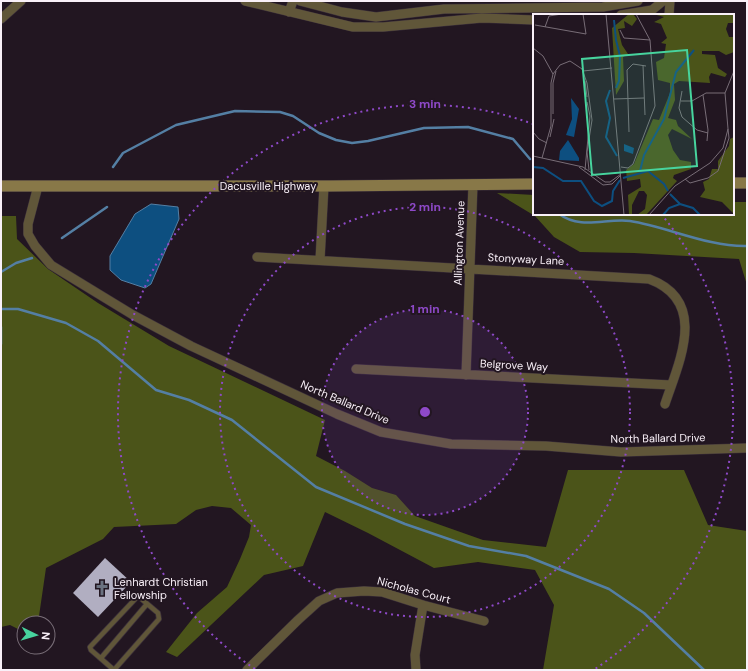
<svg xmlns="http://www.w3.org/2000/svg" width="748" height="671" viewBox="0 0 748 671" font-family="'DM Sans',sans-serif">
  <style>
    .forest { fill: #4b5419 }
    .water { fill: #0d4f80; stroke: #547fa4 }
    .lines { fill: none; stroke-linecap: round; stroke-linejoin: round }
    .stream { stroke: #547fa4; stroke-width: 2.5 }
    .building { fill: #b1aec1 }
    .service-casing { stroke: #3c303b; stroke-width: 6 }
    .minor-casing { stroke: #3c303b; stroke-width: 10 }
    .secondary-casing { stroke: #3c303b; stroke-width: 12 }
    .service { stroke: #605639; stroke-width: 4.5 }
    .minor { stroke: #605639; stroke-width: 9 }
    .secondary { stroke: #887848; stroke-width: 11 }
    .ring { fill: none; stroke: #8e49c8; stroke-width: 2; stroke-dasharray: 2 4 }
    .labels { text-anchor: middle; dominant-baseline: central; stroke-width: 4; stroke-linejoin: round; paint-order: stroke }
    .street-label { font-size: 11px; fill: #f9f0f8; stroke: #221621 }
    .poi-label { font-size: 11px; fill: #f9f0f8; stroke: #221621; text-anchor: start }
    .inset-river { fill: none; stroke: #0d4f80; stroke-width: 2 }
    .inset-road { fill: none; stroke: #786d77; stroke-width: 1 }
    .view { fill: #47d49e; fill-opacity: 0.15; stroke: #47d49e; stroke-width: 2 }
    .inset-edge { fill: none; stroke: #f9f0f8; stroke-width: 2 }
    .centre { fill: #8e49c8; stroke: #221621; stroke-width: 2 }
    .ring-label { font-size: 12px; text-anchor: middle; font-weight: bold; fill: #8e49c8; stroke: #221621; stroke-width: 4; stroke-linejoin: round; paint-order: stroke }
  </style>
  <rect width="100%" height="100%" fill="#221621"/>
  <!-- forest -->
  <path class="forest" d="M497,193L534,195V214H733V202H747V285L739,259L634,253L580,252L554,237L535,216Z
    M1,216H16L17,239L48,269L98,303L169,346L325,420L316,456L345,471L372,488L396,495L415,516L483,540L546,547L568,470H684L708,525L747,531V670H543L554,605L535,570L478,562L434,568L368,533L325,512L303,566L264,575L177,657L166,652L197,613L227,587L240,559L249,537L251,525L231,508L212,506L196,510L176,524L114,527L103,539L46,568L38,623H24V632L10,625L1,627Z"/>
  <!-- water -->
  <path class="water" d="M151,204L178,207L179,219L151,284L145,288L121,280L110,270V256L135,214Z"/>
  <g class="lines">
    <!-- stream -->
    <path class="stream" d="M113,167L123,153L176,125L235,111L280,112L293,116L319,133L336,140L352,143L368,141L424,128L468,127L513,139L530,159
      M559,214C581,230 606,218 630,221C668,227 708,247 747,246
      M62,238L107,207
      M1,272L16,263L32,258
      M1,309H18L66,323L98,341L156,390L189,400L232,420L316,487L405,524L469,546L526,556L609,589L644,613L704,670
      M1,327V344"/>
  </g>
  <!-- building -->
  <path class="building" d="M105,558L131,582L98,617L73,593Z"/>
  <g class="lines">
    <defs>
      <path id="service" d="M101,658L147,604
        M114,670L159,619L158,613L138,596L90,647L91,650L114,670"/>
      <path id="minor" d="M245,1L353,27H383L482,18L534,20
        M300,1L342,12L376,17L444,9L603,7L638,1
        M289,12L293,1
        M621,15L652,10L663,1
        M669,15L670,1
        M1,19L21,1
        M38,186L28,224V234L35,246L51,265L133,315L191,346L337,414L381,432L451,444L546,446L621,452L747,448
        M257,257L649,279C709,301 679,362 665,404
        M320,260L324,186
        M356,369L671,385
        M466,375L473,184
        M247,670L298,620L319,601L337,593L364,591L382,592L423,605L484,621
        M416,670L415,655L423,605"/>
      <path id="secondary" d="M733,183H747
        M1,186H330L534,184"/>
    </defs>
    <!-- service casing -->
    <use href="#service" class="service-casing"/>
    <!-- minor casing -->
    <use href="#minor" class="minor-casing"/>
    <!-- secondary casing -->
    <use href="#secondary" class="secondary-casing"/>
    <!-- service -->
    <use href="#service" class="service"/>
    <!-- minor -->
    <use href="#minor" class="minor"/>
    <!-- secondary -->
    <use href="#secondary" class="secondary"/>
  </g>
  <!-- distance rings -->
  <circle cx="425" cy="412" r="103" fill="#8e49c8" fill-opacity=".12"/>
  <g class="ring">
    <circle cx="425" cy="412" r="103"/>
    <circle cx="425" cy="412" r="205"/>
    <path d="M255 669A308 308 0 0 1 533 124M661 214A308 308 0 0 1 595 669"/>
  </g>
  <!-- icons -->
  <defs>
    <symbol id="church-bare" viewBox="-9 -9 18 18"><path d="M-1.2-6h2.4v3.5h3.3v2.4h-3.3V6h-2.4V-.1h-3.3v-2.4h3.3Z" fill="#6b7280" stroke="#221621" stroke-width="2.5" paint-order="stroke"/></symbol>
  </defs>
  <g fill-rule="evenodd">
    <use href="#church-bare" x="91" y="577" width="22" height="22"/>
  </g>
  <g class="labels">
    <!-- street labels -->
    <g class="street-label">
      <text x="268" y="186">Dacusville Highway</text>
      <text transform="translate(459 243) rotate(-88)">Allington Avenue</text>
      <text transform="translate(526 259) rotate(3)">Stonyway Lane</text>
      <text transform="translate(514 365) rotate(3)">Belgrove Way</text>
      <text transform="translate(345 402) rotate(23)">North Ballard Drive</text>
      <text transform="translate(658 438) rotate(-1)">North Ballard Drive</text>
      <text transform="translate(414 590) rotate(15)">Nicholas Court</text>
    </g>
    <!-- poi labels -->
    <g class="poi-label">
      <text x="114" y="582">Lenhardt Christian<tspan x="114" dy="13">Fellowship</tspan></text>
    </g>
  </g>
  <!-- overview -->
  <g transform="translate(533 14)">
    <rect width="201" height="201" fill="#221621"/>
    <path d="M96,0H100L104,5L99,12L91,7L92,14L85,15L89,31L95,40L90,43L91,67L83,81L79,14ZM120,0H201V9H195L193,15L196,23H201V38L193,41L186,37H169V40L182,41L185,54L194,60L192,63L178,59L176,63L177,69L146,67L141,70L142,86L135,104L143,106L145,112L159,125L139,115L135,121L140,136L147,146L158,148V155L141,161L140,164L144,167L113,201H104L112,195L114,181L111,177H106L99,191V201H96L95,181L108,173L107,165L94,167L93,156L101,150L120,105L126,106L137,79V69L125,66L123,48L131,44L133,30L128,29L134,24L128,10L121,8L131,3ZM201,123V200L189,188L167,183L172,176L170,168L176,165L179,155H185V147L196,132L197,125Z" fill="#4b5419"/>
    <path d="M38,84L46,95L41,123L33,121L39,105ZM35,126L46,144V147L26,146L27,137ZM91,130L101,134L100,140L91,137Z" fill="#0d4f80"/>
    <path class="inset-river" d="M81,6L83,26L87,42L86,67L83,74M77,76L73,87L77,104L73,123L84,142M0,153L10,154L30,167H48L61,187L69,192L79,187L80,177L87,166M107,157L111,141L131,105L143,58L161,36M90,164L115,157L131,170L135,177M137,180L147,190L160,194L167,201M130,201L136,194L147,190"/>
    <path class="inset-road" d="M73,0L91,201M2,11L53,20L50,0M12,13L16,2L29,0M87,16L91,24L117,26M0,34L10,42L20,60M110,51L112,101M50,57L79,54M52,67L54,83M149,77L146,94L149,103L164,116L175,119M170,81L175,116L174,127M81,85L111,84M148,87H159L173,79H192M20,100V69L23,57M0,118L6,125L14,129M96,118L94,56L100,50L113,52M17,123L21,105M0,142L50,153L72,168H77L88,160M9,144L18,112V69L20,60L27,51L37,47L49,55L54,69L59,106L54,138L56,156M46,153L70,171L79,170L88,161M88,153L95,154L100,150L122,92L117,26L103,0M52,156L57,102L54,88M152,165L157,169L164,167L175,164L185,157L196,124L195,115M116,201L142,172L177,149L190,134L195,115L192,79L201,57"/>
    <path class="view" d="M154,36L164,152L59,161L49,45Z"/>
    <rect width="201" height="201" class="inset-edge"/>
  </g>
  <circle cx="425" cy="412" r="6" class="centre"/>
  <g class="ring-label">
    <text x="425" y="108">3 min</text>
    <text x="425" y="211">2 min</text>
    <text x="425" y="313">1 min</text>
  </g>
  <!-- border -->
  <rect width="748" height="671" fill="none" stroke="#f9f0f8" stroke-width="4"/>
  <!-- north arrow -->
  <g transform="translate(36 635) rotate(95)"><circle r="19" fill="#221621" stroke="#786d77"/>
  <path d="M0-3L7 15L0 10L-7 15Z" fill="#47d49e"/>
  <text y="-6" font-size="11" font-weight="bold" text-anchor="middle" fill="#f9f0f8">N</text>
  </g>
</svg>
